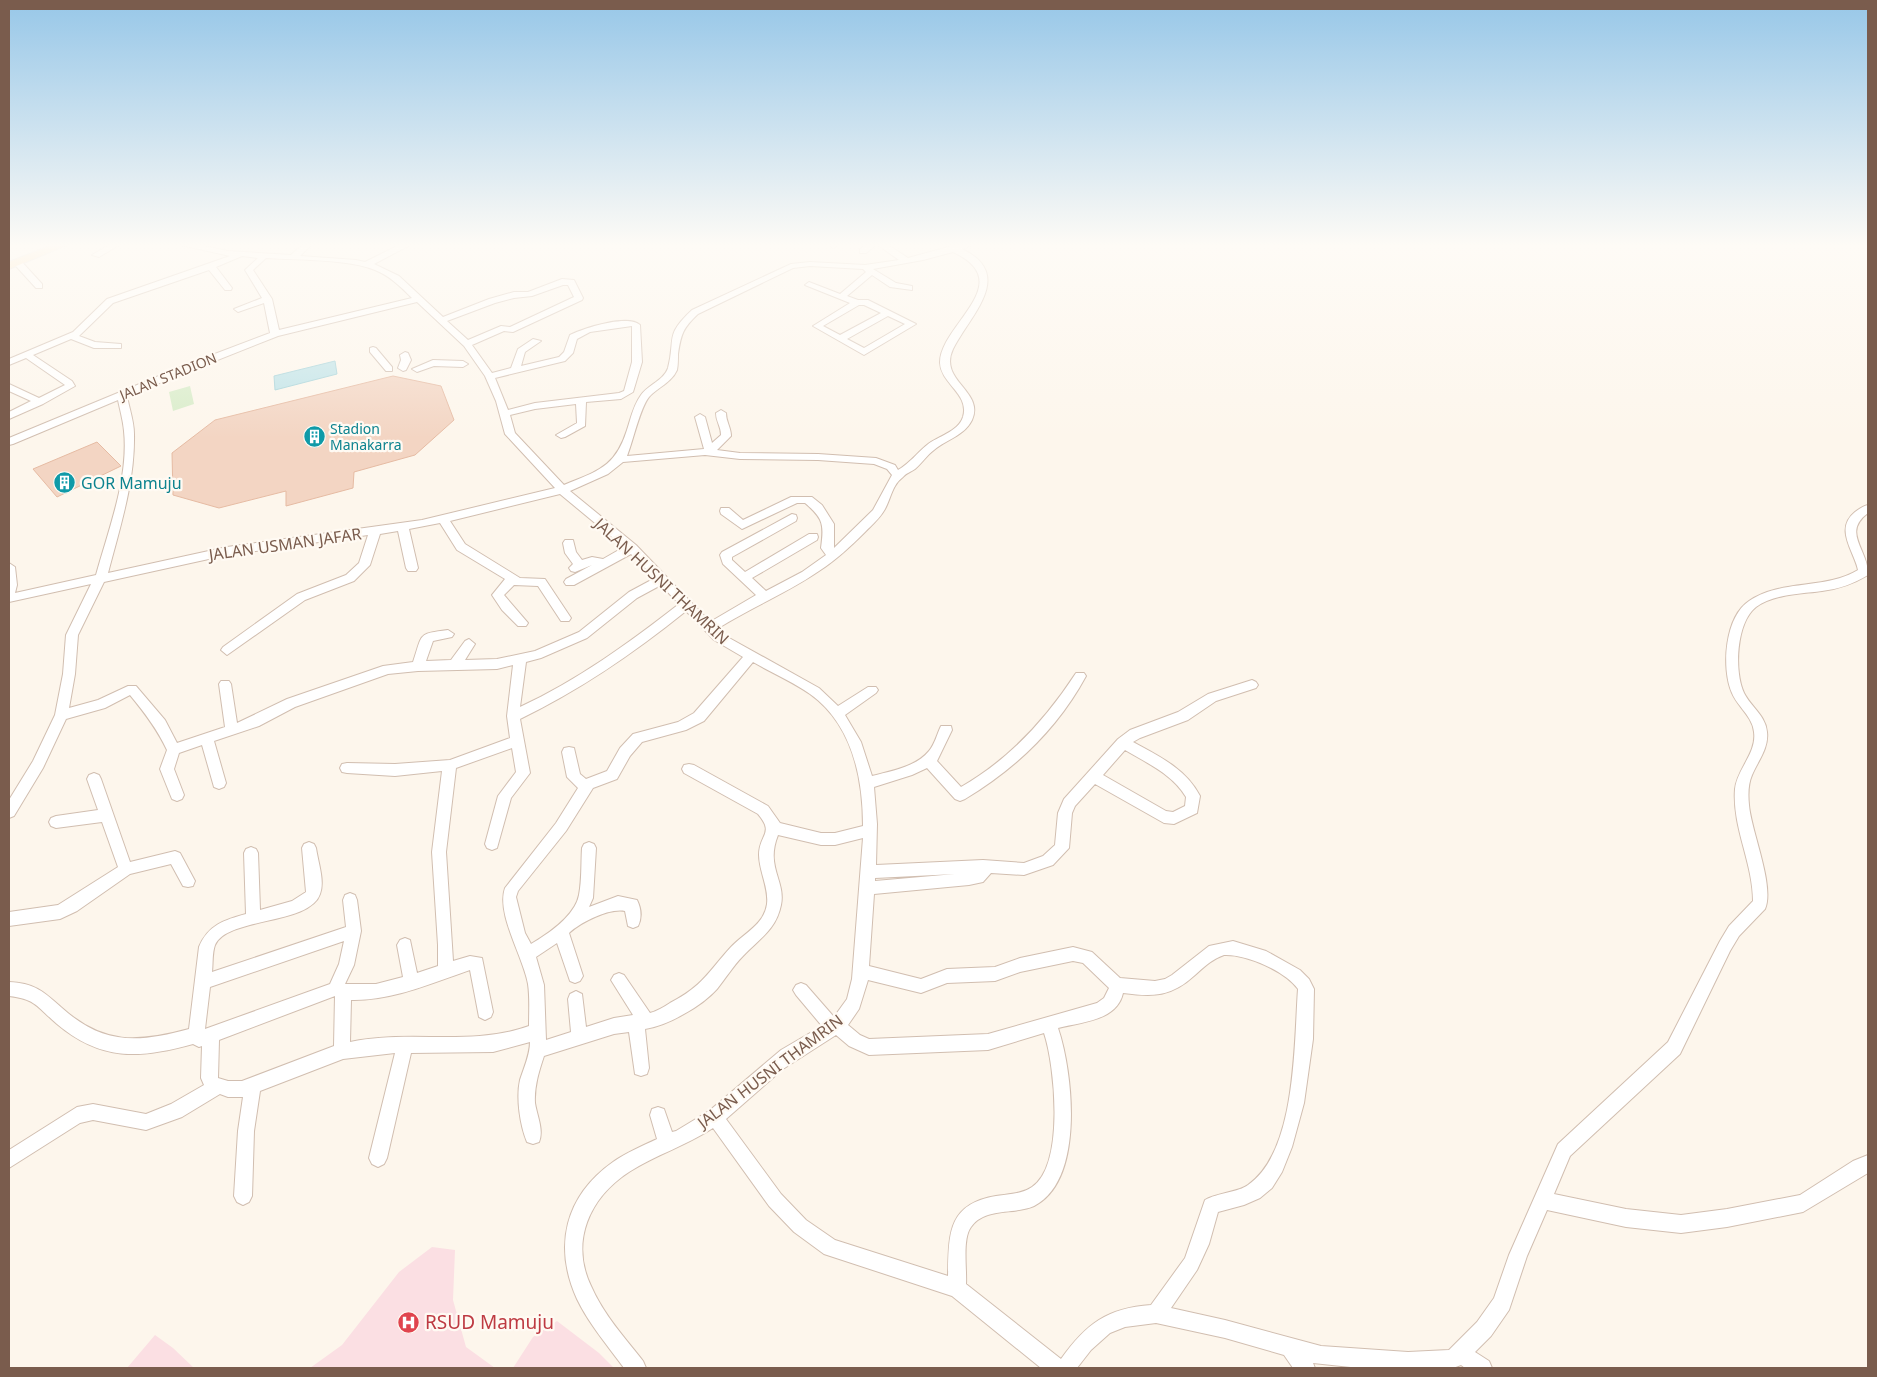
<svg xmlns="http://www.w3.org/2000/svg" width="1877" height="1377" viewBox="0 0 1877 1377" font-family="'Noto Sans',sans-serif">
  <style>
    .medical { fill: #fbdfe3 }
    .green { fill: #d8ecc9 }
    .water { fill: #bfe3e8; stroke: #a5d3da }
    .building { fill: #f3d5c3; stroke: #e6bba3 }
    .lines { fill: none; stroke-linecap: round; stroke-linejoin: round }
    .minor-casing { stroke: #d1beb0; stroke-width: 2 }
    .major-casing { stroke: #dad1cd; stroke-width: 2 }
    .minor { fill: #fff; fill-rule: evenodd }
    .major { fill: #fbd9a5; fill-rule: evenodd }
    .labels { text-anchor: middle; dominant-baseline: central; stroke-width: 4.5; stroke-linejoin: round; paint-order: stroke }
    .far-street-label { font-size: 14px; fill: #7a5c4d; stroke: #fffaf3 }
    .far-culture-label { font-size: 14px; fill: #0d838f; stroke: #fffaf3; text-anchor: start }
    .culture-label { font-size: 16px; fill: #0d838f; stroke: #fffaf3; text-anchor: start }
    .street-label { font-size: 16px; fill: #7a5c4d; stroke: #fffaf3 }
    .near-health-label { font-size: 19px; fill: #be3a42; stroke: #fffaf3; text-anchor: start }
  </style>
  <rect width="100%" height="100%" fill="#fdf6ec"/>
  <!-- medical -->
  <path class="medical" d="M432,1247L455,1250L453,1300L466,1347L495,1368H310L342,1345L399,1272Z
    M557,1321L599,1353L614,1368H513L533,1337Z
    M155,1335L173,1348L194,1368H127Z"/>
  <!-- green -->
  <path class="green" d="M190,386L194,404L173,411L169,392Z"/>
  <!-- water -->
  <path class="water" d="M335,361L337,374L275,390L274,376Z"/>
  <!-- building -->
  <path class="building" d="M393,376L441,386L454,420L415,455L354,472L353,488L286,506V491L219,508L173,495L172,453L215,420Z
    M97,442L121,466L57,497L33,469Z"/>
  <g class="lines">
    <defs>
      <path id="minor" d="M109,245H119L99,257L92,255Z
        M181,245H199L228,251L291,255L302,245H311L300,256L356,260L365,262L399,245H410L374,264L399,276L443,317L489,299L514,292H528L562,279L574,280L583,298L582,300L513,332L504,331L472,345L492,373L511,368L518,349L533,339L541,341L525,352L521,366L559,357L564,352L570,335C584,328 628,314 640,325L642,362L633,392L621,399L586,402L585,426L565,437L561,438L556,435L577,423L576,404L535,409L510,415L515,433L564,485C597,471 615,468 627,430C631,418 633,406 641,395C648,385 664,380 668,368C676,338 664,336 692,310L791,264L810,262L865,265L899,260L878,245H888L908,258L952,246L972,245L962,249C1016,275 970,315 953,349C938,381 985,391 972,420C964,436 947,439 934,450C927,455 922,463 915,469C911,472 906,473 903,477C892,485 891,498 885,509C880,518 872,525 865,532C851,546 836,560 819,571C787,593 750,608 717,629L722,634L819,688L838,706L868,687H876L878,690L876,693L845,715L861,742L872,776C891,771 916,767 929,751C935,744 937,734 941,726H951L952,730L937,761L961,787C1010,759 1046,719 1076,673H1084L1086,676C1058,728 1015,769 965,799L960,801L955,799L927,768L912,775L874,787L877,824L876,865L983,860L1024,863L1043,856L1055,845L1058,813L1064,799L1118,739L1130,730L1178,712L1208,694L1252,680L1256,682L1258,685L1256,688L1216,701L1188,720L1140,738L1133,742C1159,756 1186,769 1200,796L1197,813L1174,824L1164,823L1095,784L1075,806L1072,813L1069,848L1053,865L1024,875L991,873L983,882L969,885L874,894L869,966L921,979L947,969L995,967L1020,958L1073,947L1092,952L1120,978L1155,981L1165,979L1172,975L1209,946L1233,941L1266,951L1300,970L1309,979L1314,989L1313,1039L1304,1103L1292,1147L1282,1172L1272,1188L1260,1198L1244,1205L1218,1212L1209,1244L1197,1270L1171,1308L1225,1320L1321,1346L1408,1352L1449,1350L1477,1322L1494,1298L1509,1255L1558,1144L1668,1042L1720,941L1729,926L1753,901C1753,863 1732,827 1735,789C1737,769 1757,753 1754,732C1753,717 1737,706 1732,693C1721,668 1725,617 1749,601C1781,579 1825,590 1858,570C1854,551 1834,529 1855,512C1859,509 1863,506 1868,505V513C1841,533 1869,550 1868,575C1853,584 1839,589 1822,591C1801,594 1774,594 1756,607C1736,623 1734,672 1744,693C1751,707 1766,716 1767,732C1769,748 1758,761 1752,775C1748,784 1748,795 1749,805C1751,831 1775,886 1765,909L1739,936L1730,951L1680,1054L1570,1156L1554,1194L1626,1209L1681,1215L1727,1209L1800,1195L1853,1161L1868,1155V1173L1803,1212L1727,1227L1681,1233L1626,1227L1547,1210L1527,1256L1509,1310L1491,1336L1475,1352L1489,1361L1492,1368H1465L1461,1365L1453,1368H1360L1313,1363L1315,1368H1293L1284,1355L1225,1338L1156,1323L1125,1327L1110,1333L1091,1350L1077,1368H1041L952,1296L824,1254L794,1232L769,1206L713,1128C686,1146 655,1155 629,1172C589,1198 570,1242 591,1286C603,1314 625,1338 643,1361L646,1368H624C608,1346 589,1324 577,1299C553,1246 565,1196 613,1162C626,1153 642,1146 657,1139L650,1115L652,1109L658,1107L664,1109L672,1132L676,1131L709,1111L781,1050L822,1026L796,995L793,990L796,985L801,983L806,985L834,1017L847,999L852,979L863,838L835,845H821L778,835C765,867 786,881 781,905C776,930 759,939 743,956C733,966 726,978 717,989C702,1006 667,1026 645,1029L649,1068L647,1074L641,1076L635,1074L629,1032L614,1034L544,1056C539,1071 534,1087 535,1103C537,1116 544,1130 539,1142L533,1144L527,1142C520,1125 516,1098 520,1080C524,1067 530,1055 530,1042L493,1052L411,1053L387,1158L384,1164L378,1167L372,1164L369,1158L395,1053L343,1059L260,1091L254,1131L252,1196L249,1202L243,1205L237,1202L234,1196L238,1131L243,1097H228L220,1094L182,1117L146,1130L93,1120L80,1123L9,1168V1150L77,1107L93,1104L146,1114L171,1104L204,1085L201,1078L202,1046L199,1047L193,1044C139,1059 101,1061 57,1024C37,1007 36,999 9,996V982C35,983 44,992 62,1008C103,1045 138,1043 189,1029L199,947C208,925 224,920 246,914L244,853L246,849L251,847L256,849L258,853L260,910L292,901L306,892L302,848L304,844L309,842L314,844L316,848C318,862 325,881 320,894C310,925 227,917 215,945C212,953 213,964 212,972L346,927L343,900L345,895L350,893L355,895L357,900L361,931L354,965L345,984H376L403,977L397,945L400,940L405,938L410,940L417,973L438,966V945L432,852L442,771L395,776L347,773L342,772L340,768L342,764L347,763L395,764L450,760L510,738L507,716L513,665L497,669L418,671L388,674L295,707L259,726L214,741L226,783L224,787L219,789L214,787L202,745L179,753L174,769L184,795L182,799L177,801L172,799L160,769L167,750C157,729 145,713 130,695L105,708L66,719L43,768L14,816L9,818V800L33,761L55,715L63,674L66,635L91,584L9,602V563L15,567L17,585L15,593L96,575C108,531 129,478 124,431C123,420 120,410 118,400L13,444L9,445V438L183,366L270,333L264,303L238,312L234,309L262,298L245,270L258,258L242,256L216,267L232,288L231,290H225L209,270L113,303L79,336L95,342L121,344V348H94L71,339L33,355L72,381L75,386L43,404L9,419V412L31,401L9,391V384L39,398L65,385L26,358L9,365V359L73,332L107,299L230,256ZM953,252C1020,283 939,325 940,363C941,384 970,394 963,417C958,432 938,436 927,445C917,453 910,463 898,470L895,465L876,458L818,454L740,453L717,450L731,436C731,427 726,422 726,413L721,410L716,413C716,422 721,426 721,435L712,443L705,417L700,414L695,417L704,449L627,456C633,441 640,408 649,397C657,388 672,382 677,370C678,365 678,359 678,354C681,334 683,328 698,314L793,268L810,266L863,269L866,272L840,294L809,282L805,285L850,303L813,326L864,355L916,324L868,300H858L847,296L872,275L890,287L912,290V286L896,283L873,269L923,260ZM266,258C296,260 349,259 375,270C390,276 401,287 412,298L279,330L272,299L253,270ZM563,285H568L574,297L510,327L501,326L468,340L447,321L495,303L514,298L532,296ZM417,302L464,346L485,376L496,401L505,434L555,488L422,520L227,547L108,573C120,527 135,482 134,434C134,421 129,408 127,396L278,336ZM859,305H864L881,313L840,335L823,326ZM888,316L905,324L864,348L847,339ZM632,326V362L624,391L619,393L535,403L508,410L495,378L565,361L573,353L577,339L590,332ZM705,455L740,459L818,460L874,464L887,469L892,475L873,510L834,548V524L822,505L812,497H791L743,520L729,508H721L720,511L721,514L742,529L797,503H805C824,519 824,525 821,548L826,555L802,572L766,591L752,578L817,540L818,537L817,534H809L745,572L732,560V557L796,521L797,518L796,515L792,514L722,552L720,555L723,564L756,595L710,622L636,545L570,491L608,474L623,462ZM560,494L624,547L603,559L592,557L582,560L576,552L573,540H565L563,543L565,553L573,564L569,568L571,571L575,572L592,565L566,579L564,582L566,585H574L631,554L655,578L629,592L579,632L535,651L497,659L465,660L475,644L469,639L465,641L451,660L426,661L433,641L452,637L454,634L448,630C417,634 423,633 413,662L383,666L287,699L237,723L231,684L229,681H221L219,684L225,727L177,743L165,720L136,686H128L98,700L69,708L75,674L78,635L104,582L227,555L368,535L359,563L346,575L297,594L223,647L221,650L227,655L305,600L354,581L370,565L380,534L398,531L406,568L408,571H416L418,568L409,529L440,523L457,550L505,579L492,595L502,610L518,626H526L528,623L504,595L514,585L538,586L561,621H569L571,618L545,579L520,578L465,544L450,521ZM661,585L679,604C629,643 578,680 520,707L526,662L541,658L587,638L637,598ZM686,611L714,640L743,657L694,713L678,722L633,734L620,748L607,771L586,779L580,774L574,748L569,747L564,748L562,752L567,777L578,788L556,823L505,888C496,914 523,956 528,984C530,997 529,1013 529,1026C471,1047 410,1029 350,1042L351,1000C392,1001 432,983 470,970L479,1017L485,1020L491,1017L493,1012L482,958L470,956L453,961L446,852L456,768L512,748L516,772L498,796L485,844L487,848L492,850L497,848L511,798L530,773L520,719C580,690 634,653 686,611ZM753,662C772,673 793,682 810,694C852,724 863,778 863,826L835,833H821L780,823L768,806L694,765L689,764L684,765L682,769L684,773L758,814C775,834 759,834 759,855C759,871 769,888 767,904C764,925 744,933 731,947C708,972 703,986 670,1003C664,1007 657,1011 650,1013L624,975L619,973L614,975L611,980L633,1015L614,1018L586,1027L582,994L576,991L570,994L568,999L571,1032L546,1040L544,985L536,957L557,943L570,981L575,983L580,981L583,976L569,933C581,922 609,908 625,911L628,926L633,928L638,926C642,918 641,908 637,900L618,896L589,907L593,898L596,848L594,844L589,842L584,844L582,848C581,863 582,880 579,895C575,916 548,934 531,944L525,933L516,897L518,891L566,831L593,788L617,779L630,756L642,742L686,730L704,721ZM1125,750C1147,763 1172,774 1186,797L1185,806L1173,812L1166,811L1103,775ZM955,874L875,881V878ZM344,941L339,964L330,984L205,1029L210,987ZM1224,955C1246,954 1285,971 1298,989C1294,1042 1297,1151 1248,1185C1239,1192 1217,1193 1205,1200L1185,1258L1151,1305C1107,1308 1086,1324 1061,1359L966,1284C967,1269 962,1239 971,1227C985,1207 1014,1215 1034,1206C1085,1180 1073,1072 1058,1028C1081,1022 1117,1021 1123,993C1154,997 1171,997 1195,975C1204,967 1212,959 1224,955ZM1073,961L1083,963L1109,988L1104,998L1097,1003L988,1034L869,1039L860,1035L848,1025L859,1009L868,980L921,993L947,983L995,981L1020,972ZM335,996L334,1046L242,1081H228L218,1078L219,1040ZM1044,1033C1055,1066 1065,1165 1032,1187C1022,1194 1009,1194 996,1196C947,1204 949,1235 948,1276L835,1240L806,1220L781,1194L726,1119L783,1069L836,1035L849,1046L869,1055L988,1050Z
        M830,245H838L833,248Z
        M866,245H876L866,253H860V249Z
        M15,261H21L42,284V288H36L15,265Z
        M373,347L376,348L392,367V371H386L370,352V348Z
        M405,352L408,353L411,360L406,370L403,371L398,368L401,360L400,355Z
        M433,360L463,361L468,364L463,367L434,366L417,372L412,369Z
        M94,773L99,775L101,779L130,862L175,851L180,853L195,881L193,886L188,887L183,886L171,864L130,874L77,911L60,919L9,926V912L58,905L118,867L102,822L56,828L51,826L49,822L51,818L56,816L98,810L87,779L89,775Z"/>
      <path id="major" d="M52,245H67L9,269V262Z"/>
    </defs>
    <!-- minor casing -->
    <use href="#minor" class="minor-casing"/>
    <!-- major casing -->
    <use href="#major" class="major-casing"/>
    <!-- minor -->
    <use href="#minor" class="minor"/>
    <!-- major -->
    <use href="#major" class="major"/>
  </g>
  <!-- sky -->
  <linearGradient id="sky" x2="0" y2="1"><stop stop-color="#97c7e8"/><stop offset="0.56" stop-color="#fefbf6"/><stop offset="1" stop-color="#fefbf6" stop-opacity="0"/></linearGradient>
  <rect width="1877" height="438" fill="url(#sky)"/>
  <!-- icons -->
  <defs>
    <symbol id="building-disc" viewBox="-11 -11 22 22"><circle r="9.5" fill="#0f9aa8" stroke="#fffaf3"/><path d="M-4-6H4V6H1V3H-1V6H-4ZM-2.5-4.3h1.7v1.8h-1.7ZM.8-4.3h1.7v1.8H.8ZM-2.5-1h1.7V.8h-1.7ZM.8-1h1.7V.8H.8Z" fill="#fff"/></symbol>
    <symbol id="hospital-disc" viewBox="-11 -11 22 22"><circle r="9.5" fill="#e0444e" stroke="#fffaf3"/><path d="M-5-5h3v3.5h4V-5h3V5h-3V1.5h-4V5h-3Z" fill="#fff"/></symbol>
  </defs>
  <g fill-rule="evenodd">
    <use href="#building-disc" x="302" y="424" width="25" height="25"/>
    <use href="#building-disc" x="52" y="470" width="25" height="25"/>
    <use href="#hospital-disc" x="396" y="1310" width="25" height="25"/>
  </g>
  <g class="labels">
    <!-- far-street labels -->
    <g class="far-street-label">
      <text transform="translate(168 376) rotate(-22)">JALAN STADION</text>
    </g>
    <!-- far-culture labels -->
    <g class="far-culture-label">
      <text x="330" y="428">Stadion<tspan x="330" dy="16">Manakarra</tspan></text>
    </g>
    <!-- culture labels -->
    <g class="culture-label">
      <text x="81" y="483">GOR Mamuju</text>
    </g>
    <!-- street labels -->
    <g class="street-label">
      <text transform="translate(285 544) rotate(-8)">JALAN USMAN JAFAR</text>
      <text transform="translate(662 581) rotate(43)">JALAN HUSNI THAMRIN</text>
      <text transform="translate(770 1071) rotate(-37)">JALAN HUSNI THAMRIN</text>
    </g>
    <!-- near-health labels -->
    <g class="near-health-label">
      <text x="425" y="1322">RSUD Mamuju</text>
    </g>
  </g>
  <!-- border -->
  <rect width="1877" height="1377" fill="none" stroke="#7a5c4d" stroke-width="20"/>
</svg>
